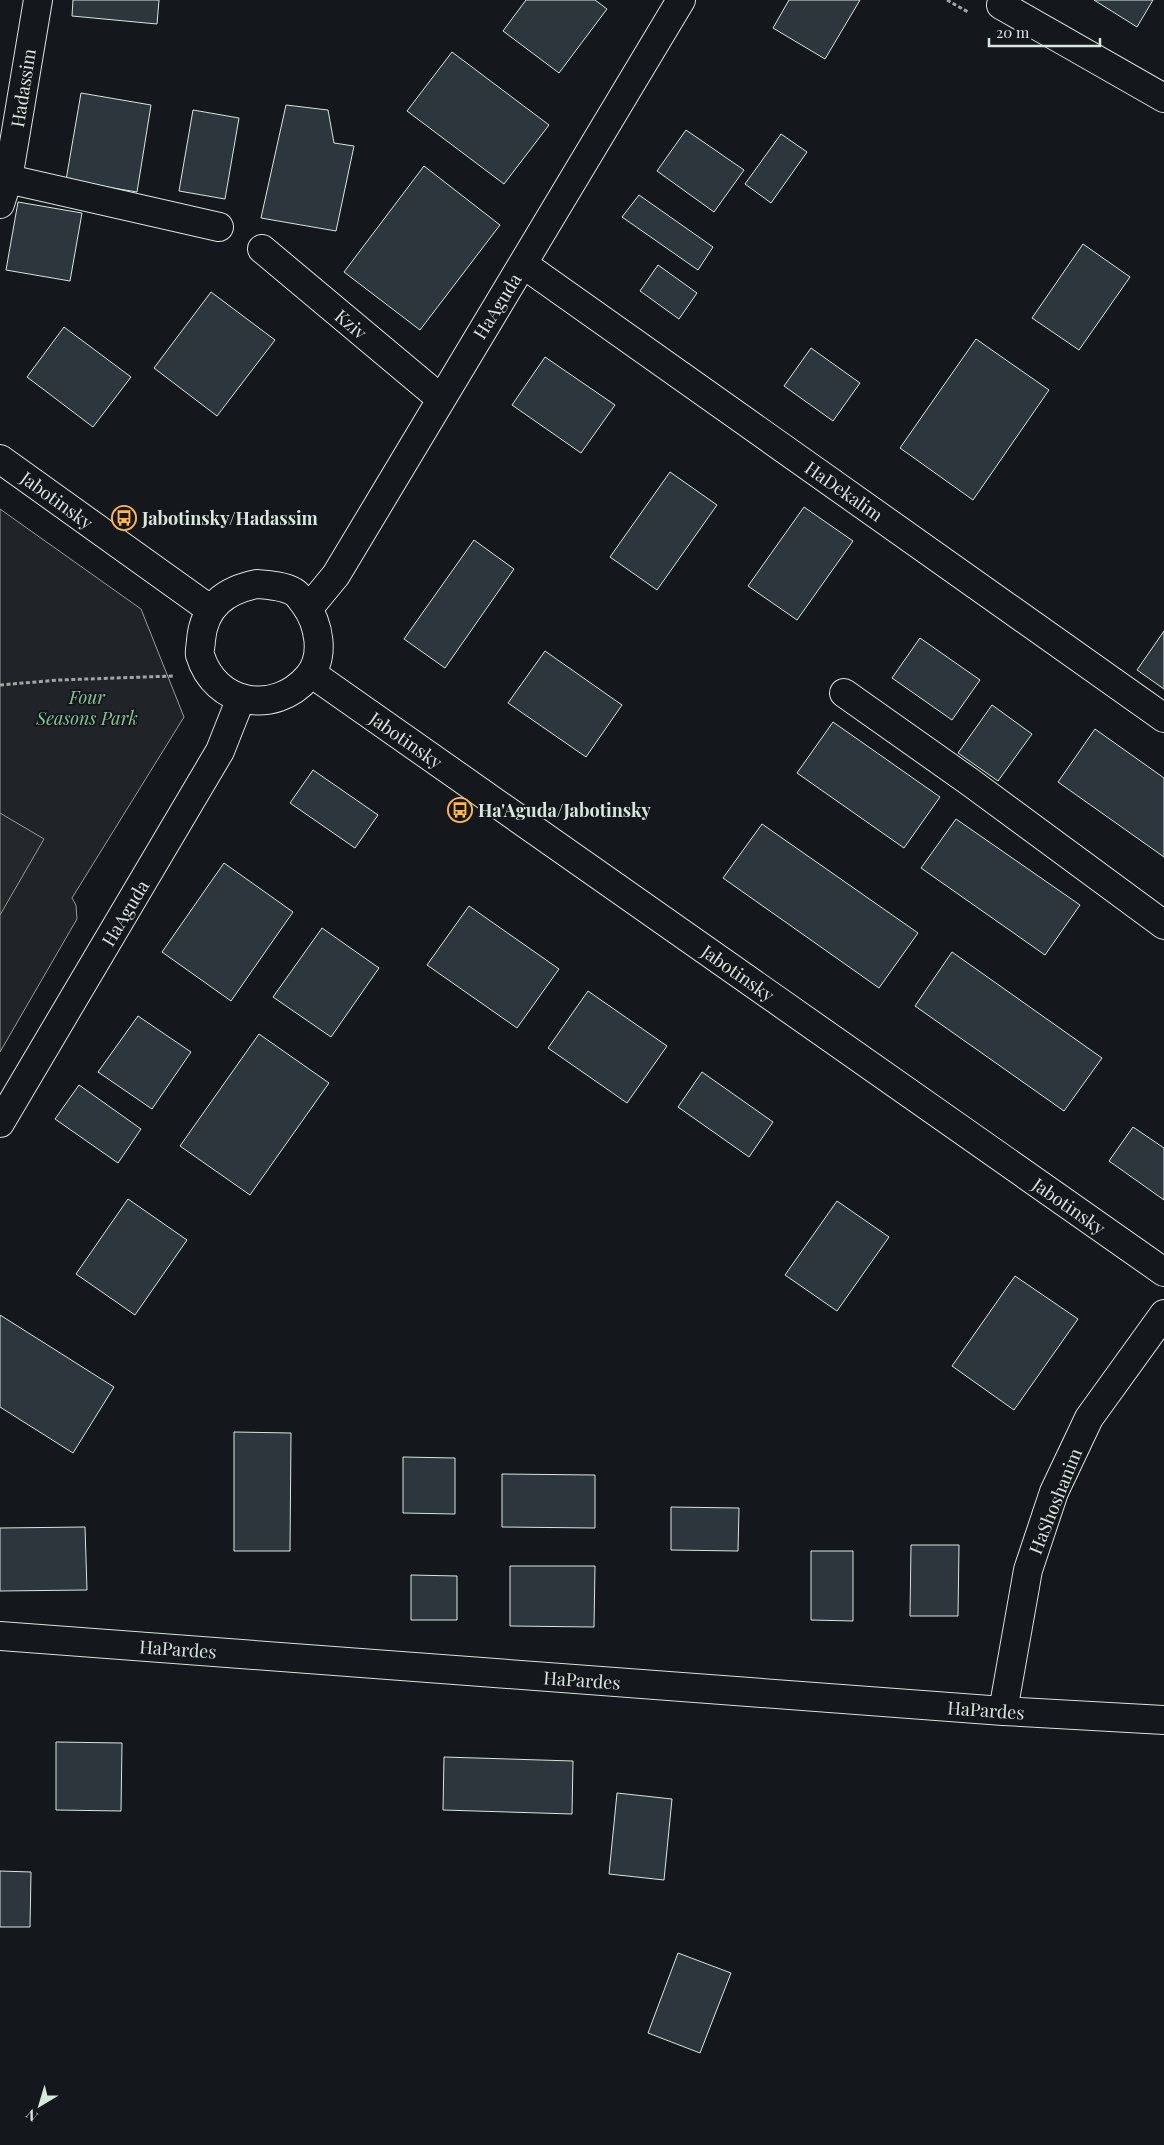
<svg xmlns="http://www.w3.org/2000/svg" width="1164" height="2145" viewBox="0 0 1164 2145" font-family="'Playfair Display',serif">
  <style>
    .green { fill: #202428; stroke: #939e99 }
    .parking { fill: #24282b; stroke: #939e99 }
    .building { fill: #2c363c; stroke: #d8e6dc }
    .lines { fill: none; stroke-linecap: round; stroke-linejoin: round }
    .minor-casing { stroke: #d8e6dc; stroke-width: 30 }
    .tertiary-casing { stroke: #d8e6dc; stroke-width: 30 }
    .path { stroke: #9da8a2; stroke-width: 3; stroke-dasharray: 4 2.5; stroke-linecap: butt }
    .minor { stroke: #14181c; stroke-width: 28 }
    .tertiary { stroke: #14181c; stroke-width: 28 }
    .labels { text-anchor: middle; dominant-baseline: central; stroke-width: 4; stroke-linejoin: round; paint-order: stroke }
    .street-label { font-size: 18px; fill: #d8e6dc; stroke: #14181c }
    .poi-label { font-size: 18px; font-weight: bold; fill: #d8e6dc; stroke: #14181c; text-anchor: start }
    .park-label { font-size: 18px; font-style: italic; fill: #8ac095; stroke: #14181c }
  </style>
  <rect width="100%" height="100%" fill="#14181c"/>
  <!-- green -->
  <path class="green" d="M0,509L141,609L184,717L72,898L76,905L77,919L0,1052Z"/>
  <!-- parking -->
  <path class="parking" d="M0,813L44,839L0,915Z"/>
  <!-- building -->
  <path class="building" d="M73,0H159L157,24L72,16Z
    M526,0H595L607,9L559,73L503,31Z
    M789,0H860L825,59L773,28Z
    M1094,0H1153L1137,27Z
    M452,52L549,125L504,184L407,111Z
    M81,93L151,105L137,192L66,180Z
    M286,105L328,110L334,143L354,146L336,231L261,218Z
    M193,110L239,118L225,199L179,191Z
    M686,130L744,170L714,212L657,171Z
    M781,134L807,152L771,203L745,184Z
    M424,166L500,225L420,330L344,272Z
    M639,195L713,247L698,270L622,217Z
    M18,202L82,213L70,281L6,270Z
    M1083,244L1130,277L1079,350L1032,318Z
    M658,265L697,293L679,319L640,291Z
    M211,292L275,340L217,416L154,368Z
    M64,327L131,377L93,427L27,377Z
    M976,339L1049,390L973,500L900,448Z
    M811,348L860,383L833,421L784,386Z
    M545,357L615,405L581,453L512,405Z
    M670,472L717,505L657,590L610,557Z
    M804,507L853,541L797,620L748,586Z
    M474,540L514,569L445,668L404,639Z
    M1164,631V689L1137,670Z
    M920,638L980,680L952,720L892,678Z
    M545,651L622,705L586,757L508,703Z
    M992,705L1032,734L998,781L958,753Z
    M833,722L940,797L904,848L797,773Z
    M1095,729L1164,778V857L1058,782Z
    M313,770L378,815L355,848L290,803Z
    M956,819L1080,905L1045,955L921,868Z
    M762,824L918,933L879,988L723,878Z
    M224,863L293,912L231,1001L162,952Z
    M469,906L559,969L517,1028L427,965Z
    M322,928L379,968L331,1037L273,997Z
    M952,952L1102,1058L1064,1111L915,1006Z
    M588,991L667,1046L627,1103L548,1048Z
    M138,1016L191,1052L152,1109L98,1072Z
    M259,1034L329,1083L250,1195L180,1146Z
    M702,1072L773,1122L749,1157L678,1107Z
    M79,1085L141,1129L118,1163L55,1119Z
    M1133,1127L1164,1148V1200L1109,1161Z
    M128,1199L187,1240L135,1315L76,1274Z
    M837,1201L889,1237L837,1311L785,1275Z
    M1015,1276L1078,1319L1014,1410L952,1366Z
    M0,1315L114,1387L73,1453L0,1407Z
    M234,1432L291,1433L290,1551H234Z
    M403,1457L455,1458V1514L403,1513Z
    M502,1474L595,1475V1528L502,1527Z
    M671,1507L739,1508L738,1551L671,1550Z
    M85,1527L87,1590L0,1591V1528Z
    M911,1545H959L958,1616H910Z
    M811,1551H853V1621L811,1620Z
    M510,1566H595L594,1627L510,1626Z
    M411,1575L457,1576V1620H411Z
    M56,1742L122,1743L121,1811L56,1810Z
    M444,1757L573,1761L572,1814L443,1810Z
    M617,1793L672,1799L664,1880L609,1874Z
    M0,1871L31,1872L30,1927H0Z
    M678,1953L731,1973L700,2053L648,2033Z"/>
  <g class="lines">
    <defs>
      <path id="minor" d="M1001,5L1164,98
        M8,179L219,227
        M0,204L8,179L38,0
        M262,249L440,398
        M523,264L1164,718
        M308,609L336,575L681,0
        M844,693L970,782L1164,925
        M0,1636L1003,1711L1164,1720
        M1003,1711L1028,1570L1054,1492L1089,1418L1164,1314"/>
      <path id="tertiary" d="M0,459L211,610
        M257,584C269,585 284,586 294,592C298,594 301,600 304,603C319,623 326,657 308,677C274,716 215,705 200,655C199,651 201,645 201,640C204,606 226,590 257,584Z
        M311,673L1164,1272
        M0,1123L220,751L241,698"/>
    </defs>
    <!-- minor casing -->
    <use href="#minor" class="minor-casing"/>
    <!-- tertiary casing -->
    <use href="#tertiary" class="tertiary-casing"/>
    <!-- path -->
    <path class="path" d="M947,0L968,12
      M0,685L59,680L173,676"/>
    <!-- minor -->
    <use href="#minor" class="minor"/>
    <!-- tertiary -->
    <use href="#tertiary" class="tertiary"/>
  </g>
  <!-- icons -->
  <defs>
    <symbol id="bus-ring" viewBox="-11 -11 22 22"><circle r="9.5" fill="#14181c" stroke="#ffb74d" stroke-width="1.5"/><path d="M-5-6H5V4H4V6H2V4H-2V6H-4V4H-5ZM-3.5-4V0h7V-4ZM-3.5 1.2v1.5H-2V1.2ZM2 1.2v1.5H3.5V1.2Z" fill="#ffb74d"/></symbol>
  </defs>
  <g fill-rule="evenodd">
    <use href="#bus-ring" x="110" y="504" width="28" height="28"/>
    <use href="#bus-ring" x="446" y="796" width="28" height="28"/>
  </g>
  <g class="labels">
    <!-- street labels -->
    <g class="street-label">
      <text transform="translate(23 88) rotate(-81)">Hadassim</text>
      <text transform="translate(497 306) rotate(-58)">HaAguda</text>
      <text transform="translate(351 324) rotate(40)">Kziv</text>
      <text transform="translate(844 491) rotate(35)">HaDekalim</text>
      <text transform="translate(57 500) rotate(36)">Jabotinsky</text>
      <text transform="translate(406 740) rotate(35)">Jabotinsky</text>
      <text transform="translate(125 913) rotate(-59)">HaAguda</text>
      <text transform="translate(738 973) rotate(35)">Jabotinsky</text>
      <text transform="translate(1069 1206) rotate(35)">Jabotinsky</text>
      <text transform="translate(1055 1501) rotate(-68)">HaShoshanim</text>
      <text transform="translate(178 1649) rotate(4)">HaPardes</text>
      <text transform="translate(582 1680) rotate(4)">HaPardes</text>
      <text transform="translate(986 1710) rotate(4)">HaPardes</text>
    </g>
    <!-- poi labels -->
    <g class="poi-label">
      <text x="142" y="518">Jabotinsky/Hadassim</text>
      <text x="478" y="810">Ha'Aguda/Jabotinsky</text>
    </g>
    <!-- park labels -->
    <g class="park-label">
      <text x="87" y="697">Four<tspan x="87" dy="21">Seasons Park</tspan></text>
    </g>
  </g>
  <!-- north arrow -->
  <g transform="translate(40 2105) rotate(218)" stroke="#14181c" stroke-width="4" paint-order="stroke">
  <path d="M0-4L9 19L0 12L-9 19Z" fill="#d8e6dc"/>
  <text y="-8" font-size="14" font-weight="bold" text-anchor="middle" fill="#d8e6dc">N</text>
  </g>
  <!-- scale -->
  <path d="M989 38v8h111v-8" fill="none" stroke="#d8e6dc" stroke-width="2.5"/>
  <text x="996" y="38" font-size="15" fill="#d8e6dc" stroke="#14181c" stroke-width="4" paint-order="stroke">20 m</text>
</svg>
